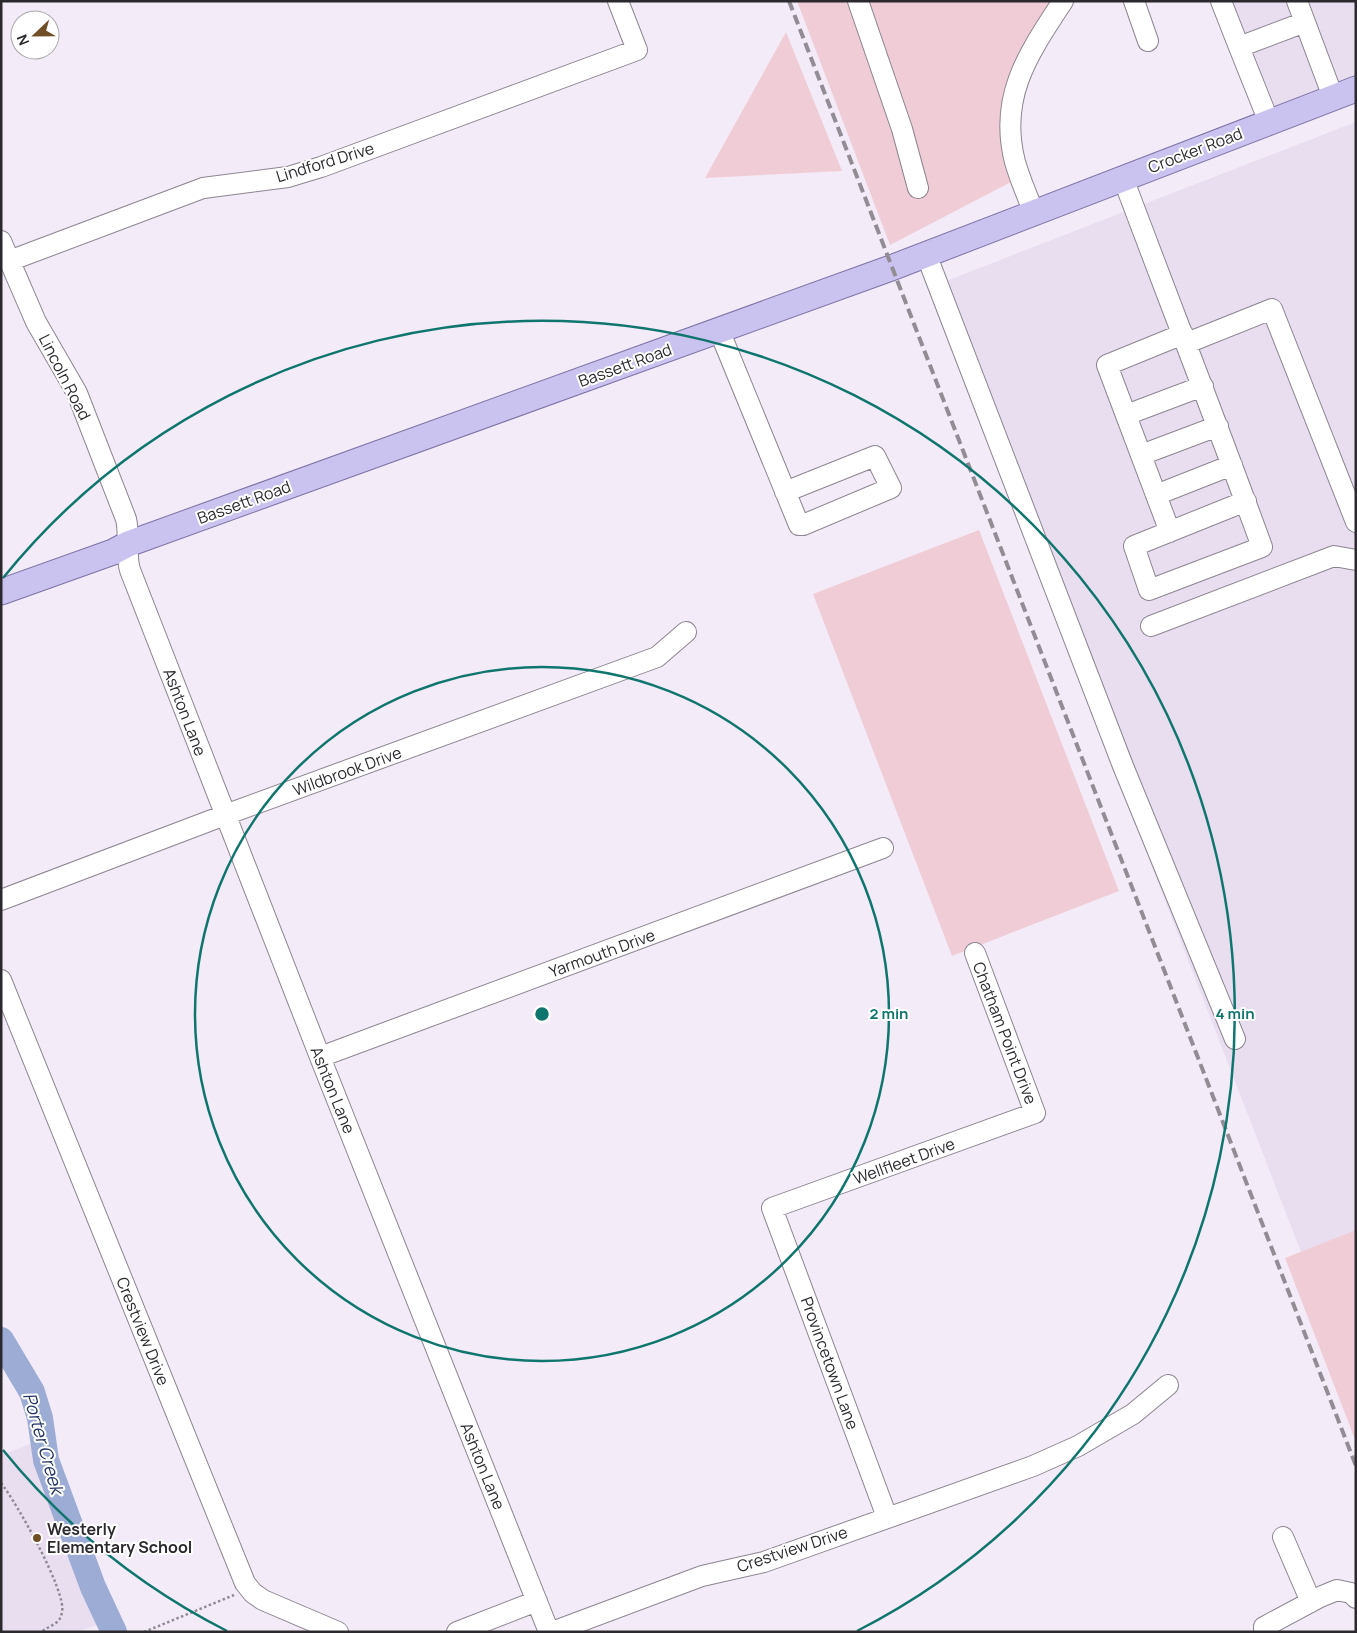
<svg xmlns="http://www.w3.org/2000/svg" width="1357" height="1633" viewBox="0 0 1357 1633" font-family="Manrope,sans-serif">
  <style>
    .built { fill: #e9ddf0 }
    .green { fill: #f0cdd6 }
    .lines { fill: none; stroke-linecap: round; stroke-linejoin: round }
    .river { stroke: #9cacd5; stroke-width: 26 }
    .minor-casing { stroke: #8c8590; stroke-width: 22 }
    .major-casing { stroke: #7c72a5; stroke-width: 27 }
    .path { stroke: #908a93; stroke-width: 2.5; stroke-dasharray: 2.5 2.5; stroke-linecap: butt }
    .minor { stroke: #fff; stroke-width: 20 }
    .major { stroke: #cac2ef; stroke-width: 25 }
    .rail { stroke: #928c95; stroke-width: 4; stroke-dasharray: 10 5; stroke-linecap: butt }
    .ring { fill: none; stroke: #0f766e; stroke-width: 2.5 }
    .poi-dot { fill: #704f26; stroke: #fff; stroke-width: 2 }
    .labels { text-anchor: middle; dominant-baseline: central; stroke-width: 4; stroke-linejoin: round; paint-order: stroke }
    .street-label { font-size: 16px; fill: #2c292e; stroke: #fff }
    .poi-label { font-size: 16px; font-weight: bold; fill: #2c292e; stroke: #fff; text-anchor: start }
    .water-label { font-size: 18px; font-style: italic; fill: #233467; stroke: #fff }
    .centre { fill: #0f766e; stroke: #fff; stroke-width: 2.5 }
    .ring-label { font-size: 15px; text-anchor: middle; font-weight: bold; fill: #0f766e; stroke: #fff; stroke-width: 4; stroke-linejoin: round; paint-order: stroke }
  </style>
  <rect width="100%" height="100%" fill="#f3ebf7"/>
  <!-- built -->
  <path class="built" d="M1213,1H1356V76L1257,115Z
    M1356,122V1230L1301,1252L928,288Z
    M36,1442L105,1622L77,1632H1V1455Z"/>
  <!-- green -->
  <path class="green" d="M797,1H1052L1019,52L1005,93L1013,181L890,245Z
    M786,32L842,171L705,178Z
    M979,530L1119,891L952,956L813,594Z
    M1356,1230V1442L1285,1258Z"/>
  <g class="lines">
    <!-- river -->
    <path class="river" d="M1,1340L32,1392L40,1418L46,1460L93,1587L114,1632"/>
    <defs>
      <path id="minor" d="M858,1L902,129L918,188
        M1134,1L1148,41
        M1221,1L1239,47
        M1297,1L1333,97
        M1269,122L1239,47L1305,22
        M1123,178C1169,301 1217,423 1262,547L1149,590L1134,546L1246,501
        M1034,212C1027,196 1020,179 1015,162C998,96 1029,53 1063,1
        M1,241L36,322L77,393L126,519C130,536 125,553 130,570L320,1057L549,1632
        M926,254L1123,766L1235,1039
        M9,261L203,188L288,177L321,167L637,50L618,1
        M719,330L799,525H803L891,488L875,456L785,492
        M1187,343L1272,309L1356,522
        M1126,415L1203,386
        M1141,455L1218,426
        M1156,495L1232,465
        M1170,532L1107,365L1183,334
        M1151,626L1334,556L1356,560
        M1,900L225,815L657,657L686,632
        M1,980L245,1583L253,1593L263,1600L338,1632
        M320,1057L883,848
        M887,1517L772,1208L1035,1113L975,953
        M1283,1537L1311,1602
        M457,1632L537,1601
        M552,1632L702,1576L764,1562L1033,1466L1078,1446L1133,1414L1168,1385
        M1264,1632V1627L1320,1597L1337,1590L1351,1593L1356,1598"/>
      <path id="major" d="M1,592L113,552L128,544L891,268L1356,89"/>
    </defs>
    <!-- minor casing -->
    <use href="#minor" class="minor-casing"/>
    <!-- major casing -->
    <use href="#major" class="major-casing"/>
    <!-- path -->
    <path class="path" d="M1,1483C15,1500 67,1592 62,1612C60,1626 48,1625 42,1632
      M144,1632L234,1595"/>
    <!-- minor -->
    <use href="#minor" class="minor"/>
    <!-- major -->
    <use href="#major" class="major"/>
    <!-- rail -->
    <path class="rail" d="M789,1L1356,1466"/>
  </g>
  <!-- distance rings -->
  <g class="ring">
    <circle cx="542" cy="1014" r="347"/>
    <path d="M227 1631A693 693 0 0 1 3 1450M3 578A693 693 0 1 1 857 1631"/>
  </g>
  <!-- markers -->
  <circle class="poi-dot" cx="37" cy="1538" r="5"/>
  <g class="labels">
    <!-- street labels -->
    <g class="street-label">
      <text transform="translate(1195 150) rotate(-21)">Crocker Road</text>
      <text transform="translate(325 162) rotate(-17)">Lindford Drive</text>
      <text transform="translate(625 365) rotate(-20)">Bassett Road</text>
      <text transform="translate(65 377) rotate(63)">Lincoln Road</text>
      <text transform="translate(244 502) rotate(-20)">Bassett Road</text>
      <text transform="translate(185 712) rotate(69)">Ashton Lane</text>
      <text transform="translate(347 771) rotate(-20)">Wildbrook Drive</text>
      <text transform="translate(602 953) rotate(-20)">Yarmouth Drive</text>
      <text transform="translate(1005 1033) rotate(69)">Chatham Point Drive</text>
      <text transform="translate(333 1090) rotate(68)">Ashton Lane</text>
      <text transform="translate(904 1161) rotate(-20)">Wellfleet Drive</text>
      <text transform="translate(143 1331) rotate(68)">Crestview Drive</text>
      <text transform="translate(830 1363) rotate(70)">Provincetown Lane</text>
      <text transform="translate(483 1466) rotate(68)">Ashton Lane</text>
      <text transform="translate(792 1549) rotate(-18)">Crestview Drive</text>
    </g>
    <!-- poi labels -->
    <g class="poi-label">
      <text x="47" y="1529">Westerly<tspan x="47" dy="18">Elementary School</tspan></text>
    </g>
    <!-- water labels -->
    <g class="water-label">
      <text transform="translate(44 1443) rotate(74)">Porter Creek</text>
    </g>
  </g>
  <circle cx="542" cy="1014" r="8" class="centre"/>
  <g class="ring-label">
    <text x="889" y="1019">2 min</text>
    <text x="1235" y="1019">4 min</text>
  </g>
  <!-- border -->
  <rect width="1357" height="1633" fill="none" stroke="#2c292e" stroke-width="5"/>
  <!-- north arrow -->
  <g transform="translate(35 35) rotate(248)"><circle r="24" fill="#ffffff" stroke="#aba9ab"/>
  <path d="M0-4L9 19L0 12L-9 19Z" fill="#704f26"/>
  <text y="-8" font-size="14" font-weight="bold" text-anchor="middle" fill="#2c292e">N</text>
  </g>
</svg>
